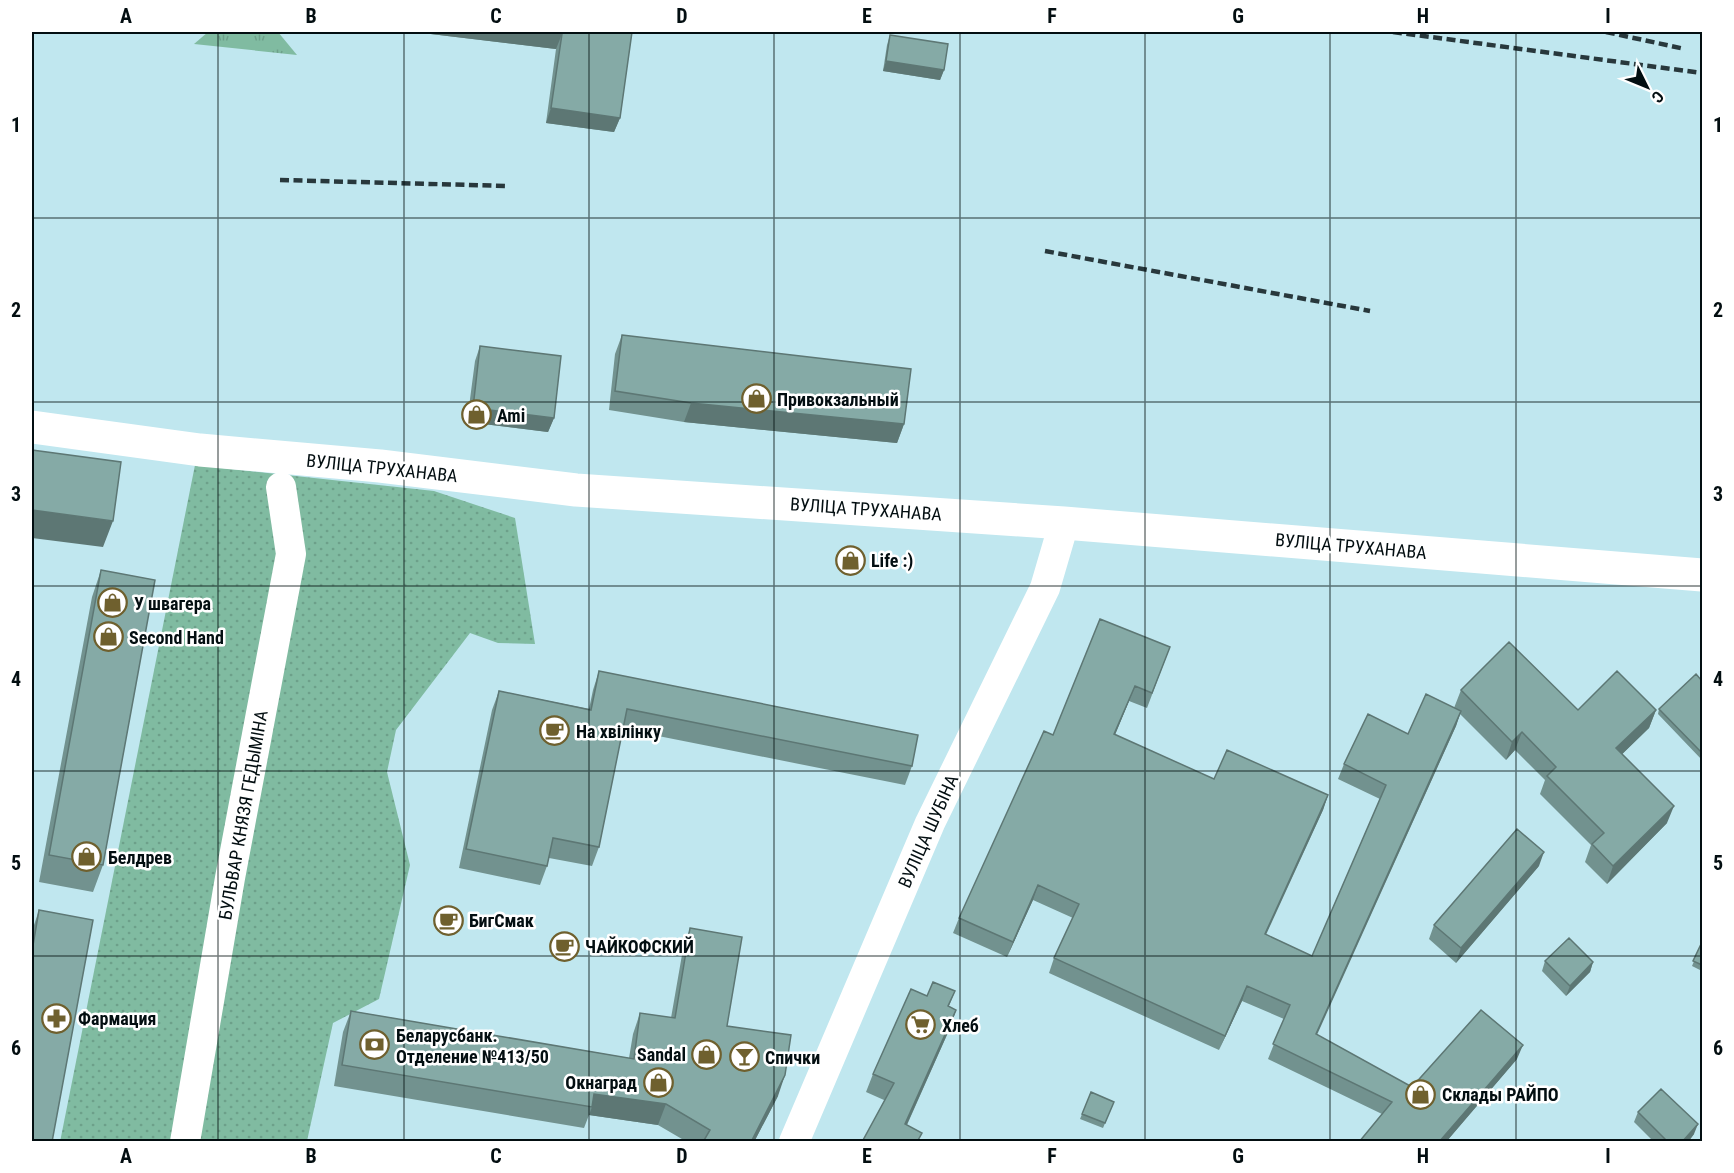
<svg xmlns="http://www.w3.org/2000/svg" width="1734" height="1173" viewBox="0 0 1734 1173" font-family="'Roboto Condensed',sans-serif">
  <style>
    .grass { fill: url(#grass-tufts) }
    .park { fill: url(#park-dots) }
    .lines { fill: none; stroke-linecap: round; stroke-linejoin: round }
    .minor { stroke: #fff; stroke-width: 30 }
    .major { stroke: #fff; stroke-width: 33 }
    .rail { stroke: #28383c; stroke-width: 4.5; stroke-dasharray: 9 4.5; stroke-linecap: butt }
    .wall { fill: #72928f }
    .shaded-wall { fill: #5d7774 }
    .building { fill: #85aaa6; stroke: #5d7774; stroke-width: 1.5 }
    .grid { fill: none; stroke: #030e11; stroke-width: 1.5; stroke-opacity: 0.55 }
    .labels { text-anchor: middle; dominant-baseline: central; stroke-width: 5; stroke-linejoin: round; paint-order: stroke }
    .poi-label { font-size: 18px; font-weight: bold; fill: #030e11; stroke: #fff; text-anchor: start }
    .street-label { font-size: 18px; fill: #030e11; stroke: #fff }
    .neatline { fill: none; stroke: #030e11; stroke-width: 2 }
    .grid-label { font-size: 20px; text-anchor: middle; font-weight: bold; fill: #030e11 }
  </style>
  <defs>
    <pattern id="grass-tufts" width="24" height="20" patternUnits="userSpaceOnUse" patternTransform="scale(1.5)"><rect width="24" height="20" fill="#80bba1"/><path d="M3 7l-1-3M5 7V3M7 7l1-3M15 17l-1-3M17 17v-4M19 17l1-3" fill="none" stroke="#6da08a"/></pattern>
    <pattern id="park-dots" width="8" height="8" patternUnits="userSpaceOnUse" patternTransform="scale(1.5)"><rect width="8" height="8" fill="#80bba1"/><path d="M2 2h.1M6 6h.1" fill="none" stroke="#6da08a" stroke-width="1.8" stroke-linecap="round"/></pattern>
  </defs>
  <rect width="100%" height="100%" fill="#c0e7ef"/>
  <!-- grass -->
  <path class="grass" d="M208,32H278L297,55L194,44Z"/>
  <!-- park -->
  <path class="park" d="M195,465L434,491L515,518L535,644L498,643L470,633L396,730L387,772L410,865L379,999L333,1023L307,1141L60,1142Z"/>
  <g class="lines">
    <!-- minor -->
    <path class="minor" d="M185,1142L230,878L291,554L281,487
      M794,1142L930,823L1045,588L1064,523"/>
    <!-- major -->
    <path class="major" d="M32,427L200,450L380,466L576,490L1064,523L1702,575"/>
    <!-- rail -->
    <path class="rail" d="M1393,32L1702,73
      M1606,32L1685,49
      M280,180L509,186
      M1045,251L1370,311"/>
  </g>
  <!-- wall -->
  <path class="wall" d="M414,32H632L620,118L614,132L546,123L556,49Z
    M890,35L944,70L940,80L883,71L887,45Z
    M622,335L904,424L897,443L684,422L609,410L615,354Z
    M480,346L554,418L548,432L467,422L475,361Z
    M101,570L103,865L93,892L39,882L92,597Z
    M1170,647L1147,708L1129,701L1115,735L1214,779L1328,795L1323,810L1266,935L1312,956L1380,799L1338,779L1344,764L1408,734L1454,708L1461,690L1578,710H1656L1649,728L1622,754L1667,823L1607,884L1585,862L1591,845L1540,794L1545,780L1515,750L1506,760L1460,714L1456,726L1317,1035L1412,1087L1517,1059L1446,1142H1359L1382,1114L1268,1059L1284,1019L1242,1001L1219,1050L1049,973L1054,958L1073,918L1033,900L1007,957L953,933L959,918L1053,735Z
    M599,671L912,766L905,785L623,729L599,847L592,866L549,858L547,866L540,885L459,868L492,710L499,691L589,709L593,690Z
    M1702,681V760L1658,714L1659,709Z
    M1539,866L1456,963L1429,939L1434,925Z
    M39,910L32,1142V931Z
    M690,928L727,1026L778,1096L754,1142H687L658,1125L589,1115L584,1128L334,1086L343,1032L351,1011L629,1058L633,1034L640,1013L671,1018L683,949Z
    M1702,942V971L1692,966Z
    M1545,961L1593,962L1590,972L1566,996L1542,971Z
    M955,991L949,1006L956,1010L950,1028L907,1125L918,1142L884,1100L866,1092L873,1074L927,996Z
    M1091,1092L1114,1102L1103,1128L1080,1119Z
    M1638,1112L1694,1134L1688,1142H1654L1634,1122Z"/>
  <!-- shaded-wall -->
  <path class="shaded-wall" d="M414,32H538L562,34L556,49Z
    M886,61L944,70L940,80L883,71Z
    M551,108L620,118L614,132L546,123Z
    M691,403L904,424L897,443L684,422Z
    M473,408L554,418L548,432L467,422Z
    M32,510L113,521L103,547L32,538Z
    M1135,686L1129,701L1109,749L1114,734Z
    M1656,710L1649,728L1610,766L1616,748Z
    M1461,711L1456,726L1310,1049L1316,1034Z
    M1522,732L1515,750L1506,760L1512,742Z
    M1328,795L1323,810L1259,949L1265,934Z
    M1674,806L1667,823L1607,884L1613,866Z
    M1544,852L1539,866L1456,963L1461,948Z
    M1038,885L1033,900L1007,957L1013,942Z
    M1593,962L1590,972L1566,996L1570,986Z
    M1247,986L1242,1001L1219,1050L1225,1036Z
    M956,1010L950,1028L899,1142L905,1124Z
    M1523,1045L1517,1059L1446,1142H1439Z
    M785,1075L778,1096L754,1142H751Z
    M594,1094L666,1104L658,1125L589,1115L592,1107Z
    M1698,1124L1694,1134L1688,1142H1682Z"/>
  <!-- building -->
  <path class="building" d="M538,32H632L620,118L551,108L562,34Z
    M890,35L948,44L944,70L886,61Z
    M622,335L911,369L904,424L691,403L615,391Z
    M480,346L561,356L554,418L473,408Z
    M32,450L121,462L113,521L32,510Z
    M101,570L155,580L103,865L49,855Z
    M1100,619L1170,647L1152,693L1135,686L1114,734L1214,779L1227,750L1328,795L1265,934L1312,956L1386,785L1344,764L1368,714L1408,734L1426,694L1461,711L1316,1034L1412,1087L1481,1010L1523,1045L1439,1142H1359L1392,1102L1273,1044L1290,1005L1247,986L1225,1036L1054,958L1079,904L1038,885L1013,942L959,918L1044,731L1053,735Z
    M1509,642L1578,710L1617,671L1656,710L1616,748L1674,806L1613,866L1592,844L1604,833L1547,776L1556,767L1522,732L1512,742L1461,690Z
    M599,671L918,735L912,766L627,709L599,847L553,838L547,866L466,849L499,691L591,710Z
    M1696,674L1702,681V753L1659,709Z
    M1517,829L1544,852L1461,948L1434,925Z
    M39,910L93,920L52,1142H32V951Z
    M690,928L742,937L727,1026L791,1035L785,1075L751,1142H703L710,1130L666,1104L594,1094L592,1107L342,1065L351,1011L634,1059L640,1013L675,1018Z
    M1569,938L1593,962L1570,986L1545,961Z
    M1702,942V965L1693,961Z
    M933,982L955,991L948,1006L956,1010L905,1124L922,1133L917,1142H862L894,1083L873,1074L911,989L927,996Z
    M1661,1089L1698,1124L1682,1142H1668L1638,1112Z
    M1091,1092L1114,1102L1105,1123L1082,1114Z"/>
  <!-- grid -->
  <path class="grid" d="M218,32V1142M404,32V1142M589,32V1142M774,32V1142M960,32V1142M1145,32V1142M1330,32V1142M1516,32V1142M32,218H1702M32,402H1702M32,586H1702M32,771H1702M32,956H1702"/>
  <!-- icons -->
  <defs>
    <symbol id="shop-ring" viewBox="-11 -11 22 22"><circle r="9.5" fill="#fff" stroke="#6f602e" stroke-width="1.5"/><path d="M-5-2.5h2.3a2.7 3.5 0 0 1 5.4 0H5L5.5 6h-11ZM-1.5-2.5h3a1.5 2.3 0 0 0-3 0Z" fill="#6f602e"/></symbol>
    <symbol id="cafe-ring" viewBox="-11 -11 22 22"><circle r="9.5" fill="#fff" stroke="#6f602e" stroke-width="1.5"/><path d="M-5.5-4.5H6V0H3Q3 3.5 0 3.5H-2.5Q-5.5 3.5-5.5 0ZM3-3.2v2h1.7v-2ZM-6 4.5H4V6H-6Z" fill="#6f602e"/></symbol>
    <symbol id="pharmacy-ring" viewBox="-11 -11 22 22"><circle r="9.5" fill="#fff" stroke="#6f602e" stroke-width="1.5"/><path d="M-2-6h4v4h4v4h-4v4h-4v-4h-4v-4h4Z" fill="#6f602e"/></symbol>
    <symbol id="supermarket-ring" viewBox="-11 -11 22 22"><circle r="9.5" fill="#fff" stroke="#6f602e" stroke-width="1.5"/><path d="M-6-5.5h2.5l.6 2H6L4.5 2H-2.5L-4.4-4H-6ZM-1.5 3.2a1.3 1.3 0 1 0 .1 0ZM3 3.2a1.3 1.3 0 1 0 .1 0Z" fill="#6f602e"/></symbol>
    <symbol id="bank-ring" viewBox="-11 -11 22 22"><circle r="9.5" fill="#fff" stroke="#6f602e" stroke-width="1.5"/><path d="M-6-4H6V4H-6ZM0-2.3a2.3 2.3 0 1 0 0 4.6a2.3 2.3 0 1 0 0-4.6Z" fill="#6f602e"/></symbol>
    <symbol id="bar-ring" viewBox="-11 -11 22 22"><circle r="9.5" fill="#fff" stroke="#6f602e" stroke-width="1.5"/><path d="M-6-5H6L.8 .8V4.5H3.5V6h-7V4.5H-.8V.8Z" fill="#6f602e"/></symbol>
  </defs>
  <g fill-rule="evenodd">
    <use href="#shop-ring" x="740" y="382" width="33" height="33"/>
    <use href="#shop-ring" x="460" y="398" width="33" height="33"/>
    <use href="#shop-ring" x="834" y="544" width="33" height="33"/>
    <use href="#shop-ring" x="96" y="586" width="33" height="33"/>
    <use href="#shop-ring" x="92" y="620" width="33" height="33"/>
    <use href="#cafe-ring" x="538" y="714" width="33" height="33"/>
    <use href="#shop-ring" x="70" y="840" width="33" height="33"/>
    <use href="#cafe-ring" x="432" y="904" width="33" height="33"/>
    <use href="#cafe-ring" x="548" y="930" width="33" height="33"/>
    <use href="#pharmacy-ring" x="40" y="1002" width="33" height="33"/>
    <use href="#supermarket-ring" x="904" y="1008" width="33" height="33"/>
    <use href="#bank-ring" x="358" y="1028" width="33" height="33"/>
    <use href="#shop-ring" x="690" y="1038" width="33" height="33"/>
    <use href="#bar-ring" x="728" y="1040" width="33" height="33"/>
    <use href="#shop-ring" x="642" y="1066" width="33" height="33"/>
    <use href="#shop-ring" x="1404" y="1078" width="33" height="33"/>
  </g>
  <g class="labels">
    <!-- poi labels -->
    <g class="poi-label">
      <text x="777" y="399">Привокзальный</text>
      <text x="497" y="415">Ami</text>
      <text x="871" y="560">Life :)</text>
      <text x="134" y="603">У швагера</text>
      <text x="129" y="637">Second Hand</text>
      <text x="576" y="731">На хвілінку</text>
      <text x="108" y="857">Белдрев</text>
      <text x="469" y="920">БигСмак</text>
      <text x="585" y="946">ЧАЙКОФСКИЙ</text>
      <text x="78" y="1018">Фармация</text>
      <text x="942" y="1025">Хлеб</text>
      <text x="396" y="1035">Беларусбанк.<tspan x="396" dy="21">Отделение №413/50</tspan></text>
      <text x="686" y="1054" text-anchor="end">Sandal</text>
      <text x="765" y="1057">Спички</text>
      <text x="637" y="1082" text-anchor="end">Окнаград</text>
      <text x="1442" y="1094">Склады РАЙПО</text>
    </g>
    <!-- street labels -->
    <g class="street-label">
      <text transform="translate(382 468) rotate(6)">ВУЛІЦА ТРУХАНАВА</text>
      <text transform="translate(866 509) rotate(4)">ВУЛІЦА ТРУХАНАВА</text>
      <text transform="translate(1351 546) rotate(5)">ВУЛІЦА ТРУХАНАВА</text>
      <text transform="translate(243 815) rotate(-80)">БУЛЬВАР КНЯЗЯ ГЕДЫМІНА</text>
      <text transform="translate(928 831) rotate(-66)">ВУЛІЦА ШУБІНА</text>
    </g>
  </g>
  <!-- border -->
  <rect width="1734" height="1173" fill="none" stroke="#ffffff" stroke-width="66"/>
  <!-- north arrow -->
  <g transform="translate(1647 87) rotate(133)" stroke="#ffffff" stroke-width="4.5" paint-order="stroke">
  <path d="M0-4.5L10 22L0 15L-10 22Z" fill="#030e11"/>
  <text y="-9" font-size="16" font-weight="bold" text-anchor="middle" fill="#030e11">С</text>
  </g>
  <rect x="33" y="33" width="1668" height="1107" class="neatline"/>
  <g class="grid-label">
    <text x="126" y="23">A</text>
    <text x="311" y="23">B</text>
    <text x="496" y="23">C</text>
    <text x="682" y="23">D</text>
    <text x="867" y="23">E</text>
    <text x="1052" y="23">F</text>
    <text x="1238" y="23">G</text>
    <text x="1423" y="23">H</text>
    <text x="1608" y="23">I</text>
    <text x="16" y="132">1</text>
    <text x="1718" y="132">1</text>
    <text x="16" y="317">2</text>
    <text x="1718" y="317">2</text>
    <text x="16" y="501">3</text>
    <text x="1718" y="501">3</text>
    <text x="16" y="686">4</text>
    <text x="1718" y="686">4</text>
    <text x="16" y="870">5</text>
    <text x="1718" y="870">5</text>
    <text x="16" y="1055">6</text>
    <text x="1718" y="1055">6</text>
    <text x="126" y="1163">A</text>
    <text x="311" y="1163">B</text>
    <text x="496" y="1163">C</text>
    <text x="682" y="1163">D</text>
    <text x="867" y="1163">E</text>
    <text x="1052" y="1163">F</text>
    <text x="1238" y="1163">G</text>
    <text x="1423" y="1163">H</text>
    <text x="1608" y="1163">I</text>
  </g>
</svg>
